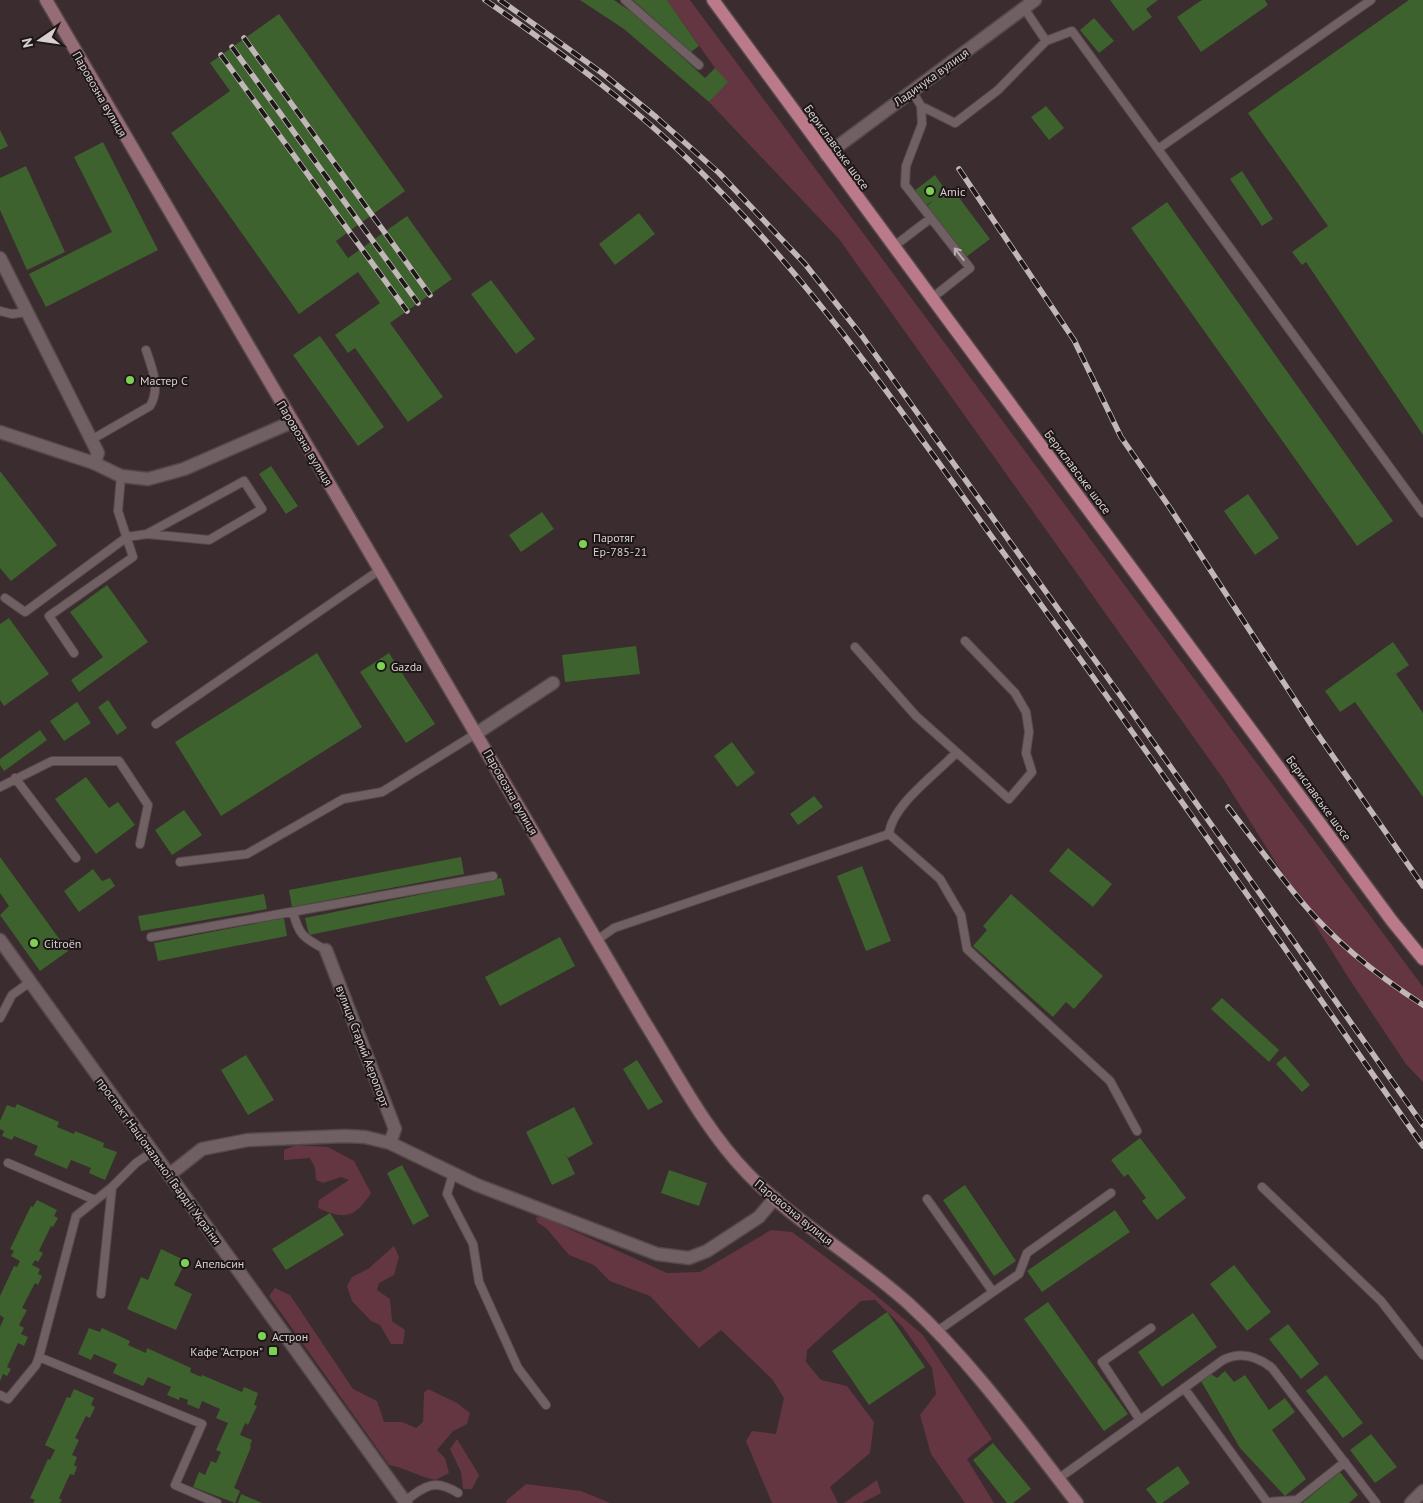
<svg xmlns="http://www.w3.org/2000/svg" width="1423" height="1503" viewBox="0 0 1423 1503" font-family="'PT Sans',sans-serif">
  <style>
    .green { fill: #643642 }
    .building { fill: #3d622d }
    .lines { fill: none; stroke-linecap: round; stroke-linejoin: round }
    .service-casing { stroke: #55484b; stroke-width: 10 }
    .minor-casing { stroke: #55484b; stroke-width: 15 }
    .tertiary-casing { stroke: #55484b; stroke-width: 15 }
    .secondary-casing { stroke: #55484b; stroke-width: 15 }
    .primary-casing { stroke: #55484b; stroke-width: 15 }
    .service { stroke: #716063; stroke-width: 8 }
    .minor { stroke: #716063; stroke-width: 12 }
    .tertiary { stroke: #716063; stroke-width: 12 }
    .secondary { stroke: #966d76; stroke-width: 12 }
    .primary { stroke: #bb7a8a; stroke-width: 12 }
    .rail-casing { stroke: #c1b6b8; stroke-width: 5.5 }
    .rail { stroke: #1e1718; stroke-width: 4; stroke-dasharray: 11; stroke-linecap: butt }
    .oneway { stroke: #baaeb0 }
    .poi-dot { fill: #7cd155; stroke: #1e1718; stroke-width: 2 }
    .labels { text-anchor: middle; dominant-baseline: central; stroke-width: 4; stroke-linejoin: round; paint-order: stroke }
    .street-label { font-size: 12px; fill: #d9cfd1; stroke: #1e1718 }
    .poi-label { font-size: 12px; fill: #d9cfd1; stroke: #1e1718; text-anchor: start }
  </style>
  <rect width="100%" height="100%" fill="#3b2c2f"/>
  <!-- green -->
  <path class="green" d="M667,0H690L1423,987V1082L1406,1064L1348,977L1224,780L839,239L709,102L727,82L715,68Z
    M296,1145L328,1147L354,1161L371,1193C355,1218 345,1220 318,1208L319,1200L349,1180L341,1177L323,1183L316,1180L315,1168L310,1158L284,1160V1150Z
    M536,1217L545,1218L667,1273L700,1272L771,1230L792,1232L871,1291L923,1335L992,1439L967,1459L994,1503H965L931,1454L920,1415L936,1394L932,1368L902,1326L875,1300L861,1301L807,1350L806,1362L821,1380L847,1386L874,1422L870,1453L830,1487L838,1503H772L746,1441L752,1431L776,1434L784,1398L772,1379L721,1330L699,1348L650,1296L610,1281L594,1265L569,1255L547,1229L537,1222Z
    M394,1246L399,1257L394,1275L379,1283L377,1290L390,1299L392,1321L405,1330L403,1344H391L380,1325L371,1321L352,1301L347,1286L352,1277L368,1269Z
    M275,1288L290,1295L353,1389L377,1401L384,1422H402L416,1428L423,1422L424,1393L428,1389L457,1403L470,1413L467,1424L453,1431L437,1450L445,1458L449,1473L435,1480C418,1476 405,1468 389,1465L269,1296Z
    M457,1439L479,1475L472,1489H463L461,1472L450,1449Z
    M877,1480L881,1493L862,1503H844Z
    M526,1484L581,1491L610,1503H507L506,1501Z"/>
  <!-- building -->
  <path class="building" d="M580,0H614L636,15L705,78L715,68L728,82L709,102L624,29Z
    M633,0H667L699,46L691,52Z
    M1110,0H1158L1146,9L1152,17L1133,31Z
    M1202,0H1265L1268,5L1201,52L1177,17Z
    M1409,0H1423V435L1306,262L1302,265L1292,252L1328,226L1248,113Z
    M279,14L405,191L336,241L348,258L407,216L452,279L390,323L443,397L408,422L355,348L348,353L335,335L380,303L358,272L299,314L171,133L230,91L210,63Z
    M1094,18L1114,41L1099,53L1080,30Z
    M1046,106L1064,128L1049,140L1031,117Z
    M0,130L8,146L0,150Z
    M103,142L158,250L46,307L29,274L112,232L74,157Z
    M26,166L65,252L27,270L0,210V178Z
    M1242,171L1273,219L1262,226L1230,179Z
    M935,175L946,191L951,187L990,239L966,257L927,206L934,200L925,206L914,191Z
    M1167,202L1393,521L1357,546L1131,228Z
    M639,213L655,234L615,265L599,244Z
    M491,280L535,339L516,354L471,294Z
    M320,336L384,427L358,446L293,355Z
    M271,466L298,506L286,514L259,474Z
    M0,471L57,545L11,581L0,568Z
    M1248,494L1279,538L1255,555L1224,511Z
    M542,512L554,529L521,552L509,535Z
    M107,585L148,642L79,692L71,680L103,657L70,612Z
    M9,618L49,674L4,706L0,700V624Z
    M1393,642L1409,665L1396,674L1423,713V797L1355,702L1340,712L1325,691Z
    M636,646L640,674L565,682L562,655Z
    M317,653L362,727L221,816L175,742Z
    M389,653L435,724L406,743L360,672Z
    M108,700L127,728L117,735L98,707Z
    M77,702L91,723L64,741L50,721Z
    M40,730L47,740L4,771L0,765V759Z
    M732,742L755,773L737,787L714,756Z
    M86,777L109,808L118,802L135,825L96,854L55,799Z
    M814,796L823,807L798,825L790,814Z
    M184,810L202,835L172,855L155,830Z
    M1068,848L1112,884L1093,907L1049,871Z
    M0,857L68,951L40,971L0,915L9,906L0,893Z
    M461,857L464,874L292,907L289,890Z
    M862,866L891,941L866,951L837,876Z
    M93,869L102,881L110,878L115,886L79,912L64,891Z
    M501,878L505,895L309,935L305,918Z
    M264,894L267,909L141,931L138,916Z
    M1011,894L1103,976L1074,1009L1066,1002L1053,1017L973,946L987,930L983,926Z
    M284,918L287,936L158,961L154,943Z
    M560,937L575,966L500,1006L485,977Z
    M1222,998L1279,1050L1269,1062L1211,1009Z
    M246,1055L274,1100L248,1115L221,1070Z
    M1285,1056L1310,1085L1302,1092L1276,1064Z
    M637,1060L663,1102L648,1110L623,1069Z
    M17,1104L59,1122L57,1127L74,1134L75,1131L104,1143L103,1147L117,1152L105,1180L89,1173L91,1168L71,1160L67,1169L34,1155L38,1146L14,1136L12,1140L2,1136L4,1131L0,1129V1121L7,1105L15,1108Z
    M574,1107L593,1144L568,1158L565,1153L575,1174L552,1185L526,1132Z
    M1140,1138L1186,1198L1157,1220L1142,1201L1146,1198L1128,1174L1124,1177L1111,1160Z
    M402,1165L429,1216L413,1225L387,1173Z
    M669,1170L707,1183L699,1206L661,1193Z
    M965,1185L1016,1261L994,1276L943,1200Z
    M37,1200L57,1210L54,1216L58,1218L53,1227L51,1226L39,1251L43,1253L38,1262L35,1260L32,1265L40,1269L38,1274L42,1276L38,1285L35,1283L22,1308L27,1310L19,1325L24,1328L21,1334L28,1337L24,1346L18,1343L7,1367L11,1369L7,1376L3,1374L0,1381V1327L4,1318L0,1315V1296L14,1266L17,1267L20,1261L11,1256L14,1251L10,1249L31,1206L33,1207Z
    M1115,1210L1130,1232L1042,1292L1027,1271Z
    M330,1213L344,1235L286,1270L272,1249Z
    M161,1249L186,1261L174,1285L192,1294L176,1330L127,1309L141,1277L148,1280Z
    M1234,1265L1271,1312L1247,1331L1210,1284Z
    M1048,1302L1128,1414L1104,1431L1024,1319Z
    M887,1312L925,1367L869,1405L832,1351Z
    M1193,1313L1217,1347L1162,1387L1138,1352Z
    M1288,1324L1319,1364L1301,1379L1269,1339Z
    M89,1328L100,1332L102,1328L130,1341L128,1345L146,1353L147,1348L191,1368L190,1372L201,1377L202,1375L242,1392L244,1387L258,1393L254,1405L257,1406L248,1425L245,1423L240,1435L252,1440L250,1446L251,1447L234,1488L240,1491L235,1503L193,1487L199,1472L205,1475L211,1461L216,1463L221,1452L216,1450L228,1423L216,1418L220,1409L202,1401L199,1409L187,1404L188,1400L180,1397L179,1400L167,1395L171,1387L148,1377L143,1386L113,1373L117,1364L94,1354L91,1360L78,1354Z
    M1225,1371L1234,1382L1245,1375L1269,1410L1285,1398L1295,1412L1272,1430L1306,1479L1285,1496L1240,1448L1201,1381L1211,1374L1217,1378Z
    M1326,1375L1363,1423L1343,1438L1306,1391Z
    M74,1389L94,1398L91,1405L95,1407L90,1418L86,1416L75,1438L79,1440L72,1455L77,1457L74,1465L77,1467L74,1475L70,1474L59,1498L62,1500L60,1503H33L35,1500L30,1498L48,1459L50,1460L55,1450L45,1445L67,1397L70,1398Z
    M1371,1434L1397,1467L1375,1483L1350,1450Z
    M993,1443L1031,1489L1013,1503H1007L973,1460Z
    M1178,1466L1190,1483L1162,1503H1157L1146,1489Z
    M1340,1472L1358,1495L1349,1503H1302Z
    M241,1494L262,1503H238Z"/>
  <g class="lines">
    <defs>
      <path id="service" d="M625,0L699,65
        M1046,41L1072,31L1423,513
        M912,91L921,106L922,124L906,166L905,185L970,268L932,298
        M921,106L955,123L998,90L1046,41L1024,8
        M1158,149L1371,0
        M893,247L931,218
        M0,311L12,314L27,312
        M91,440L150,406C161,388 152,368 146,350
        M5,598L25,612L127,537L147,534L209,540L262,509L244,481L147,534
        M855,647L916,716L1009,799L1032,772L1026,753L1029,732L1026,712L1015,693L965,641
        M74,653L49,616L133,557L118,511L121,476
        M156,724L381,569
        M15,778L76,858
        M0,787L52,761H119L148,805L140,844
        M889,834L940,879L961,915L967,949L1110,1081L1137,1131
        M180,862L247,854L343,799L382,792L477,733
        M293,912C299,936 304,938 326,950
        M151,937L493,876
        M597,940L614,928L889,834C892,805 936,774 956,753
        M0,1018L12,995L30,982
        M8,1163L95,1200
        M453,1173L447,1194L473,1244L479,1282L518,1368L546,1405
        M1262,1187L1381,1301L1423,1355
        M927,1199L993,1292L936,1332
        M993,1292L1019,1274L1027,1253L1111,1193
        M101,1294L112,1187
        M39,1357L202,1424L175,1485L217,1503
        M1184,1388L1267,1502L1297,1500L1345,1462
        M0,1395L8,1399L36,1365L39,1357L76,1216L112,1187L136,1163L152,1152
        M1140,1420L1223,1360C1241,1351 1257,1356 1272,1368L1376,1503
        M1058,1479L1140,1420L1102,1362L1151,1328
        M405,1501C425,1486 434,1478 458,1493"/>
      <path id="minor" d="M0,258L98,453L94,463
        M477,733L553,683
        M326,950L395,1129L390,1143
        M169,1175L202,1149L248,1140L345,1136L365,1137L390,1143L477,1185L657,1254L689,1258L707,1251L759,1217L775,1198
        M1411,1503L1423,1491"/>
      <path id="tertiary" d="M826,155L1035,0
        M0,432L94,463L121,476L148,479L184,469L292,422
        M0,940L406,1503"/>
      <path id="secondary" d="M46,0L644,1021C676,1072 705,1130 748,1174C796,1223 858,1258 909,1304C973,1363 1024,1435 1077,1503"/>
      <path id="primary" d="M713,0C938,308 1166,613 1392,921L1423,959"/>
    </defs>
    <!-- service casing -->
    <use href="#service" class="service-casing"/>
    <!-- minor casing -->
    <use href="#minor" class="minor-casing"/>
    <!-- tertiary casing -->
    <use href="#tertiary" class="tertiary-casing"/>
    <!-- secondary casing -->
    <use href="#secondary" class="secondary-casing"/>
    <!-- primary casing -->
    <use href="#primary" class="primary-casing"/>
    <!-- service -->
    <use href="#service" class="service"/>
    <!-- minor -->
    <use href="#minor" class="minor"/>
    <!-- tertiary -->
    <use href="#tertiary" class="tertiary"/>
    <!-- secondary -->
    <use href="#secondary" class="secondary"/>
    <!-- primary -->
    <use href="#primary" class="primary"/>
    <defs>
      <path id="rail" d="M485,0C565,55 644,113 712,183C830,302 923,443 1021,577C1158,765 1290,956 1423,1146
        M500,0L602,73L656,117L719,173L805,264L862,336L1120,695L1423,1125
        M244,38L430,295
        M232,47L418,303
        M221,55L407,311
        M959,169L1074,340L1121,437L1170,508L1312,726L1423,886
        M1228,807C1252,838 1276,871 1301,901C1335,942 1378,976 1423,1005"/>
    </defs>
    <!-- rail casing -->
    <use href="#rail" class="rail-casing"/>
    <!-- rail -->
    <use href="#rail" class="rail"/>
  </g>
  <!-- one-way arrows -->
  <defs><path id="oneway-shaft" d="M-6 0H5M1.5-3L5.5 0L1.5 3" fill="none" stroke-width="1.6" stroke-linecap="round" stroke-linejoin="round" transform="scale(1.25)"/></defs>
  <use class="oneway" href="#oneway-shaft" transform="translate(959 254) rotate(-128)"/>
  <!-- markers -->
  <g class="poi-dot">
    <circle cx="930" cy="191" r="5"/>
    <circle cx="130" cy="380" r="5"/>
    <circle cx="583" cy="544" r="5"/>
    <circle cx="381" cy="666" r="5"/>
    <circle cx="34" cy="943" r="5"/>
    <circle cx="185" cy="1263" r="5"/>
    <circle cx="262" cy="1336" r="5"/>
    <rect x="268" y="1346" width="10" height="10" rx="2.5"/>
  </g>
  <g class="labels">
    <!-- street labels -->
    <g class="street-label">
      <text transform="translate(931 77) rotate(-36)">Ладичука вулиця</text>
      <text transform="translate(100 94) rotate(60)">Паровозна вулиця</text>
      <text transform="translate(837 147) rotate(54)">Бериславське шосе</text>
      <text transform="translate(305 443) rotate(59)">Паровозна вулиця</text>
      <text transform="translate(1078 472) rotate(53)">Бериславське шосе</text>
      <text transform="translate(511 792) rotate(60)">Паровозна вулиця</text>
      <text transform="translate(1319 798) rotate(54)">Бериславське шосе</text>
      <text transform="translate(363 1046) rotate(69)">вулиця Старий Аеропорт</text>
      <text transform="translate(159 1161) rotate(54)">проспект Національної Гвардії України</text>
      <text transform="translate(794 1212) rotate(39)">Паровозна вулиця</text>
    </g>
    <!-- poi labels -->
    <g class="poi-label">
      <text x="940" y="191">Amic</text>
      <text x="140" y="380">Мастер С</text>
      <text x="593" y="537">Паротяг<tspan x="593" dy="14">Ер-785-21</tspan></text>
      <text x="391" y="666">Gazda</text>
      <text x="44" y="943">Citroën</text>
      <text x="195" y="1263">Апельсин</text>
      <text x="272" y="1336">Астрон</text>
      <text x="263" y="1351" text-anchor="end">Кафе "Астрон"</text>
    </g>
  </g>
  <!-- north arrow -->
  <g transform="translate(40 40) rotate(257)" stroke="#1e1718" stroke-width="4" paint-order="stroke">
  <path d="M0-4L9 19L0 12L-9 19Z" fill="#d9cfd1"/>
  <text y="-8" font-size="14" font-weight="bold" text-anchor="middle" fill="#d9cfd1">N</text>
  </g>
</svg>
